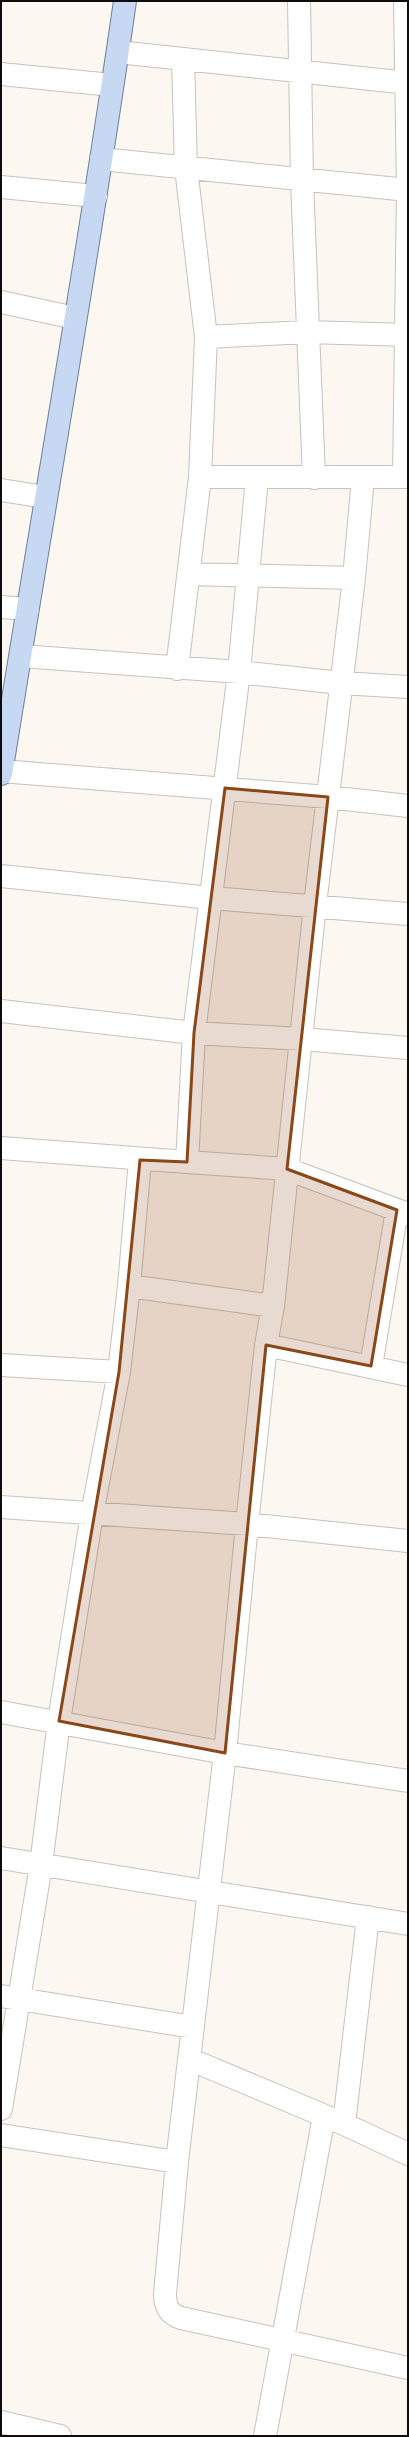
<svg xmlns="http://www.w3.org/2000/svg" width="409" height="2437" viewBox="0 0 409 2437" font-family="'PT Sans Narrow',sans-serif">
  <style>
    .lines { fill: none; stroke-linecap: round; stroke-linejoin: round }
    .minor-casing { stroke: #c6c2bc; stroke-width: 24 }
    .major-casing { stroke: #6d809c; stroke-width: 24 }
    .minor { stroke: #fff; stroke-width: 22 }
    .major { stroke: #c6d8f2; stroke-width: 22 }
    .marked { fill: #8a4718; fill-opacity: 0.2; stroke: #8a4718; stroke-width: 3; stroke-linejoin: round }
  </style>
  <rect width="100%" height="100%" fill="#fcf7f1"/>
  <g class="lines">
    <defs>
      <path id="minor" d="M299,1L302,181L314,478
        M118,52L408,83
        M183,59L186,168L206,337L307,332L408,335
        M1,74L112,85
        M101,159L408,190
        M1,187L96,196
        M1,302L75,318
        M200,477H408
        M404,477L408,190L405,1
        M257,478L239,672L194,1033L187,1162L287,1169L408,1214
        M363,478L354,578L315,905L273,1306L266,1345L247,1524L225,1753L177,2162L165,2294C165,2307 169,2314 181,2318L408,2368
        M1,490L45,497
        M189,574L354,578
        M1,607L28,609
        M21,656L239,672L341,683L408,687
        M177,669L200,477L206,337
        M1,771L328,797L408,806
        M1,876L211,898L408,914
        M1,1011L194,1033L302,1039L408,1048
        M1,1148L187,1162
        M129,1286L273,1306
        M266,1345L408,1375
        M1,1365L119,1372
        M371,1366L397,1210
        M1,1507L247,1524L408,1541
        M1,1712L225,1753L408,1781
        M1,1858L408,1924
        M1,1996L193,2027
        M189,2059L344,2124L408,2154
        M1,2109L41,1865L59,1721L92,1514L119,1372L129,1286L140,1160
        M344,2124L368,1917
        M1,2135L177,2162
        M1,2422L60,2436
        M265,2436L324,2116"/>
      <path id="major" d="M1,774C42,516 88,259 125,1"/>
    </defs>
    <!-- minor casing -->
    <use href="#minor" class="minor-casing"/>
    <!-- major casing -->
    <use href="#major" class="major-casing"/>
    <!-- minor -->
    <use href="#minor" class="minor"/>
    <!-- major -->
    <use href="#major" class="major"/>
  </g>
  <!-- marked area -->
  <path class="marked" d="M225,788L328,797L287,1169L397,1210L371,1366L266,1345L225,1753L59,1721L119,1372L140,1160L187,1162L194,1033Z"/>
  <!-- border -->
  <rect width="409" height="2437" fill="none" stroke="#0f0d0b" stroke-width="4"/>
</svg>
